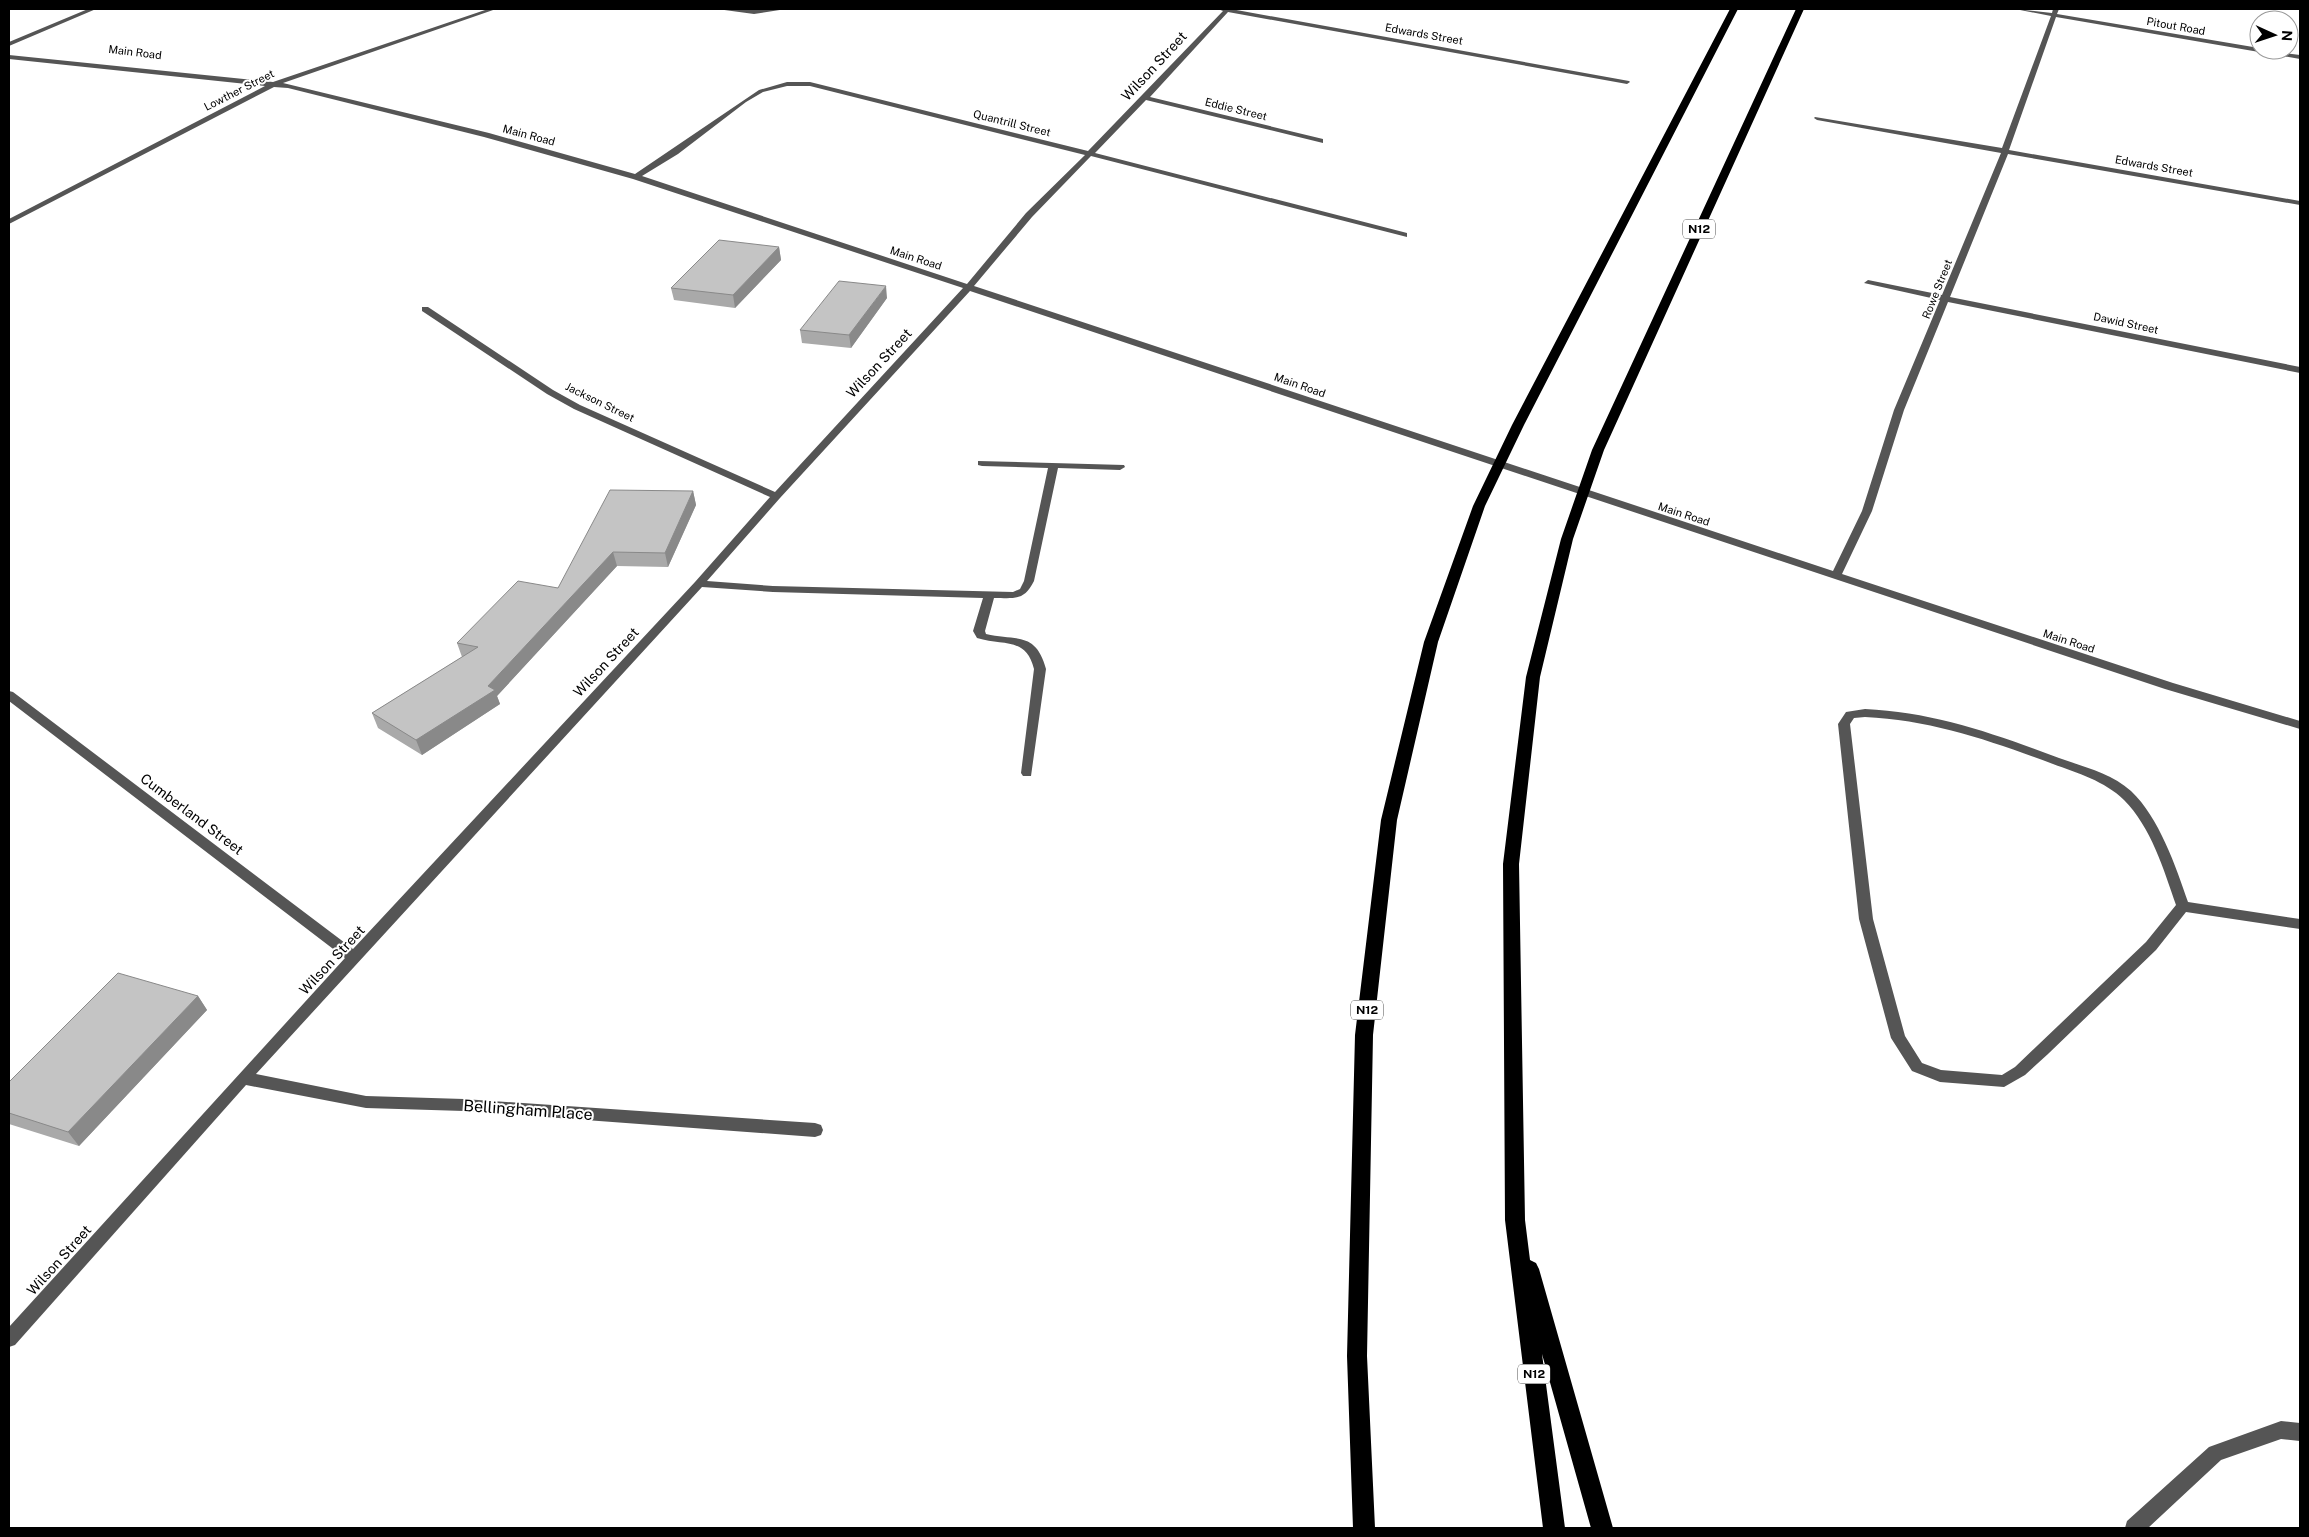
<svg xmlns="http://www.w3.org/2000/svg" width="2309" height="1537" viewBox="0 0 2309 1537" font-family="'Public Sans',sans-serif">
  <style>
    .lines { fill: none; stroke-linecap: round; stroke-linejoin: round }
    .minor { fill: #555; fill-rule: evenodd }
    .highway { fill: #000; fill-rule: evenodd }
    .wall { fill: #a9a9a9 }
    .shaded-wall { fill: #898989 }
    .building { fill: #c4c4c4; stroke: #898989 }
    .labels { text-anchor: middle; dominant-baseline: central; stroke-width: 4; stroke-linejoin: round; paint-order: stroke }
    .far-street-label { font-size: 11px; fill: #000; stroke: #fff }
    .shield { fill: #fff; stroke: #4c4c4c; stroke-width: 1 }
    .shield-label { font-size: 12px; font-weight: bold; fill: #000 }
    .street-label { font-size: 14px; fill: #000; stroke: #fff }
    .near-street-label { font-size: 16px; fill: #000; stroke: #fff }
  </style>
  <rect width="100%" height="100%" fill="#fff"/>
  <g class="lines">
    <!-- minor -->
    <path class="minor" d="M88,9H96L9,46V42Z
      M488,9H496L283,83L489,133L635,174L759,90L787,82H810L1088,151L1223,11L1218,9H1231L1629,81L1630,82L1627,84L1228,12L1150,97L1323,139V143L1146,100L1095,153L1407,233V237L1091,156L1032,217L974,286L1833,571L1862,511L1894,410L1940,300L1864,283L1868,280L1942,295L2001,153L1817,120L1814,118L1815,117L2002,148L2051,16L2015,9L2052,13L2053,9H2059L2057,14L2259,48V50L2300,55V59L2056,17L2009,150L2300,201V205L2008,154L1950,297L2300,367V373L1948,302L1904,410L1872,511L1842,574L2173,683L2300,721V729L2165,689L970,291L780,498L707,581L773,586L1013,592L1020,589L1024,581L1048,468L982,466L978,465V461L1124,465L1125,467L1120,470L1058,468L1034,581C1024,601 1015,598 994,598L985,631L986,634C1016,641 1036,631 1046,669L1031,776H1023L1021,773L1034,669C1026,637 1004,646 977,638L973,631L983,598L773,592L702,587L256,1074L366,1096L464,1099L815,1123L821,1125L823,1130L821,1135L815,1137L464,1111L366,1108L246,1085L15,1345L9,1347V1327L345,958L9,701V691L13,692L353,949L695,582L770,497L574,409L547,394L422,311V307H428L553,390L580,405L775,492L963,288L633,179L484,137L288,88L274,87L9,224V219L265,86L9,59V55L273,82ZM787,86H810L1085,155L1026,213L967,284L642,176L678,154L746,102L763,92Z
      M717,9H786L754,14Z
      M1865,709C1934,712 1995,734 2059,758C2084,767 2111,773 2131,791C2159,817 2176,867 2188,902L2300,919V929L2186,912L2156,950L2048,1054L2025,1075L2004,1087L1940,1082L1912,1071L1891,1038L1859,919L1838,724L1846,712ZM1865,717C1932,720 1991,741 2053,764C2077,773 2105,781 2124,800C2151,827 2164,870 2176,905L2146,942L2015,1067L2002,1075L1941,1070L1922,1063L1905,1036L1873,919L1850,724L1854,718Z
      M2281,1421L2300,1423V1441L2281,1439L2221,1460L2148,1528H2125L2127,1521L2209,1447Z"/>
    <!-- highway -->
    <path class="highway" d="M1730,9H1738L1524,425L1485,506L1438,642L1397,820L1373,1035L1367,1356L1375,1528H1353L1347,1356L1355,1035L1381,820L1424,642L1473,506L1512,425Z
      M1796,9H1804L1604,450L1573,539L1540,677L1519,864L1525,1220L1530,1260L1536,1263L1539,1269L1613,1528H1591L1542,1354L1565,1528H1543L1505,1220L1503,864L1526,677L1561,539L1592,450Z"/>
  </g>
  <!-- wall -->
  <path class="wall" d="M779,247L781,260L735,308L674,300L671,288Z
    M887,298L851,348L802,343L800,330Z
    M693,491L696,505L668,567L617,566L497,696L500,704L422,755L378,728L372,713L462,657L457,643L558,588Z
    M198,996L207,1010L79,1146L9,1124V1082Z"/>
  <!-- shaded-wall -->
  <path class="shaded-wall" d="M779,247L781,260L735,308L733,295Z
    M886,286L887,298L851,348L849,335Z
    M693,491L696,505L668,567L665,553Z
    M613,552L617,566L497,696L500,704L422,755L416,740L488,686Z
    M198,996L207,1010L79,1146L68,1132Z"/>
  <!-- building -->
  <path class="building" d="M719,240L779,247L733,295L671,288Z
    M839,281L886,286L849,335L800,330Z
    M610,490L693,491L665,553L613,552L488,686L495,690L416,740L372,713L478,647L457,643L518,581L558,588Z
    M118,973L198,996L68,1132L9,1113V1082Z"/>
  <g class="labels">
    <!-- far-street labels -->
    <g class="far-street-label">
      <text transform="translate(2176 26) rotate(10)">Pitout Road</text>
      <text transform="translate(1424 34) rotate(10)">Edwards Street</text>
      <text transform="translate(135 52) rotate(7)">Main Road</text>
      <text transform="translate(239 90) rotate(-27)">Lowther Street</text>
      <text transform="translate(1236 109) rotate(14)">Eddie Street</text>
      <text transform="translate(1012 123) rotate(14)">Quantrill Street</text>
      <text transform="translate(529 135) rotate(15)">Main Road</text>
      <text transform="translate(2154 166) rotate(10)">Edwards Street</text>
      <text transform="translate(916 258) rotate(18)">Main Road</text>
      <text transform="translate(1937 289) rotate(-68)">Rowe Street</text>
      <text transform="translate(2126 323) rotate(12)">Dawid Street</text>
      <text transform="translate(1300 385) rotate(19)">Main Road</text>
      <text transform="translate(600 402) rotate(26)">Jackson Street</text>
      <text transform="translate(1684 514) rotate(18)">Main Road</text>
      <text transform="translate(2069 641) rotate(18)">Main Road</text>
    </g>
    <!-- shield labels -->
    <g class="shield">
      <rect x="1683" y="219.5" width="32" height="19" rx="4"/>
      <rect x="1351" y="1000.5" width="32" height="19" rx="4"/>
      <rect x="1518" y="1364.5" width="32" height="19" rx="4"/>
    </g>
    <g class="shield-label">
      <text x="1699" y="229">N12</text>
      <text x="1367" y="1010">N12</text>
      <text x="1534" y="1374">N12</text>
    </g>
    <!-- street labels -->
    <g class="street-label">
      <text transform="translate(1154 66) rotate(-47)">Wilson Street</text>
      <text transform="translate(879 363) rotate(-47)">Wilson Street</text>
      <text transform="translate(606 662) rotate(-47)">Wilson Street</text>
      <text transform="translate(192 814) rotate(37)">Cumberland Street</text>
      <text transform="translate(332 960) rotate(-47)">Wilson Street</text>
      <text transform="translate(59 1260) rotate(-48)">Wilson Street</text>
    </g>
    <!-- near-street labels -->
    <g class="near-street-label">
      <text transform="translate(528 1110) rotate(4)">Bellingham Place</text>
    </g>
  </g>
  <!-- border -->
  <rect width="2309" height="1537" fill="none" stroke="#000000" stroke-width="20"/>
  <!-- north arrow -->
  <g transform="translate(2274 35) rotate(93)"><circle r="24" fill="#ffffff" stroke="#999999"/>
  <path d="M0-4L9 19L0 12L-9 19Z" fill="#000000"/>
  <text y="-8" font-size="14" font-weight="bold" text-anchor="middle" fill="#000000">N</text>
  </g>
</svg>
